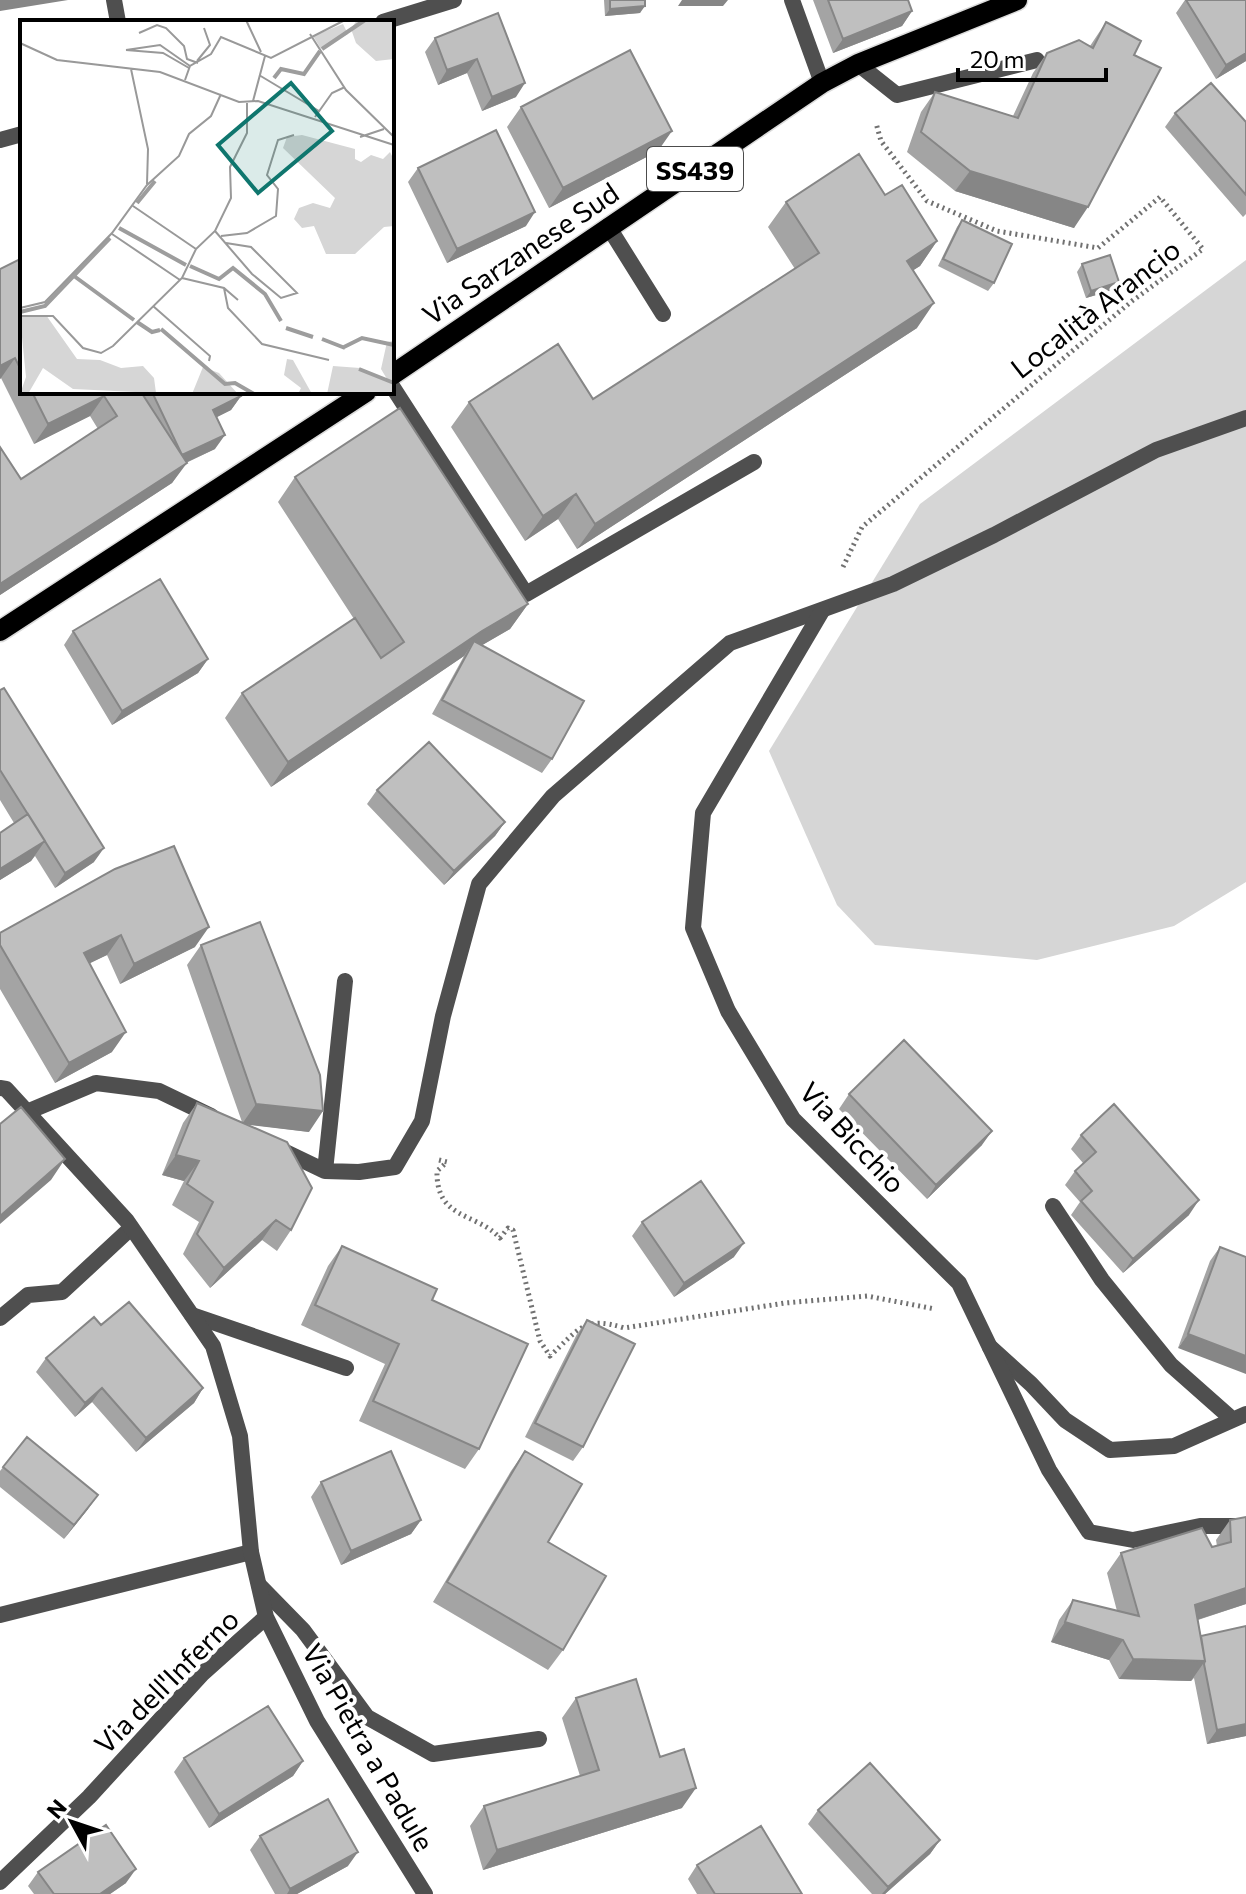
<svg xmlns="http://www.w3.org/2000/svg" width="1246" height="1894" viewBox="0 0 1246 1894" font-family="Commissioner,sans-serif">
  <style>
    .green { fill: #d6d6d6 }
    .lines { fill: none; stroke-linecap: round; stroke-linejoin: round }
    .primary-casing { stroke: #dbdbdb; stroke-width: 23 }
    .path { stroke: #717171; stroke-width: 5; stroke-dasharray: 2 4; stroke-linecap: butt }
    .lane { stroke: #4f4f4f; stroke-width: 16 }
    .street { stroke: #4f4f4f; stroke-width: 16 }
    .primary { stroke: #000; stroke-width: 20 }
    .wall { fill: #a4a4a4 }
    .shaded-wall { fill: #868686 }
    .building { fill: #bfbfbf; stroke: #868686; stroke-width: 2 }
    .labels { text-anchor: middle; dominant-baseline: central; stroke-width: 8; stroke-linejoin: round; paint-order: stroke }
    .shield { fill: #fff; stroke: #4c4c4c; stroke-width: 2 }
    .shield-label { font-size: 26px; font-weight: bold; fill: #000 }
    .street-label { font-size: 28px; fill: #000; stroke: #fff }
    .inset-river { fill: none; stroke: #9d9d9d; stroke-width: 4 }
    .inset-road { fill: none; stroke: #999; stroke-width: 2 }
    .view { fill: #0f766e; fill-opacity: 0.15; stroke: #0f766e; stroke-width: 4 }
    .inset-edge { fill: none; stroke: #000; stroke-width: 4 }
  </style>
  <rect width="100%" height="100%" fill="#fff"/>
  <!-- green -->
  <path class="green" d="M1246,260V882L1174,926L1037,960L875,945L837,905L769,751L920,504Z"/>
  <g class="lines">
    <defs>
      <path id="primary" d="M392,375L822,83L858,64L1017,0
        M0,631L366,392"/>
    </defs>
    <!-- primary casing -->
    <use href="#primary" class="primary-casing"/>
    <!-- path -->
    <path class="path" d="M843,567L862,527L1132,301L1203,249L1160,197L1098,248L997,231L927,201L881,141L876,123
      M439,1160L447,1162L437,1171C436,1220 476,1212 500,1238L508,1228L513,1230L540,1341L550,1356C578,1330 584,1315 624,1328L785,1303L867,1296L935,1309"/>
    <!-- lane -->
    <path class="lane" d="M114,0L118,22
      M858,64L897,95L1037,60
      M608,226L663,314
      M392,386L526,594L754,462
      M27,1112L96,1083L159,1091L211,1116
      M275,1147L325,1171L345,981
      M325,1171L359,1172L395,1167L422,1121L443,1016L479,884L553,796L730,643L893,584L994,535L1156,450L1246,418
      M1053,1206L1102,1280L1171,1365L1232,1419
      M192,1315L346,1368
      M0,1318L28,1295L62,1292L131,1228
      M990,1347L1031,1384L1065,1420L1110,1450L1174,1446L1246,1414
      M259,1585L303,1630L367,1717L433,1754L539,1739
      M0,1615L251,1552"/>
    <!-- street -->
    <path class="street" d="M792,0L822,83
      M383,22L454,0
      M0,140L22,134
      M822,611L703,813L693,928L728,1011L793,1119L959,1283L1049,1470L1089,1532L1133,1540L1200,1526H1246
      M0,1088L6,1089L127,1221L213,1346L240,1436L251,1552L266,1617L317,1721L425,1894
      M0,1882L89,1797L202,1674L266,1617"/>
    <!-- primary -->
    <use href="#primary" class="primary"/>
  </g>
  <!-- wall -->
  <path class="wall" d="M604,0H645L640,13L605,16Z
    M813,0H908L912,11L902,26L833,53Z
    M1185,0H1246V61L1216,79L1176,13Z
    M498,13L516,97L482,111L467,73L438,85L425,52L435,38Z
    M1106,22L1134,55L1074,228L955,191L907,152L921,112L935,92L1013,116L1033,73L1047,53L1090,46Z
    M521,107L658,151L549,208L507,127Z
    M1175,113L1246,122V214L1243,217L1165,127Z
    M418,168L526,226L447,263L408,182Z
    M885,195L937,241L920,266L913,270L917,328L577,549L558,519L525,541L451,427L469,402L593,399L795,269L768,227L786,202Z
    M962,220L994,283L988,291L938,266L957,227Z
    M22,258V392H102L104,396L142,393V392H239L241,396L231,410L217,417L215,449L186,463L172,483L0,595V447L21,479L98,429L90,416L34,444L1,378L0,379V269Z
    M1082,264L1113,290L1086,298L1077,272Z
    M295,477L528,604L510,629L482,645L552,759L542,773L432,714L464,656L271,787L225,718L242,693L354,619L278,502Z
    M73,631L208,659L198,673L112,725L64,645Z
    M0,690L94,862L55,888L35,856L31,861L0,880V833L14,823L0,800Z
    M377,790L505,822L495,836L444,885L367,804Z
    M115,869L195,947L120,984L107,955L89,963L112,1052L55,1083L0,989V933Z
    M201,945L309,1132L246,1124L291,1230L277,1251L262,1240L210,1288L183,1254L199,1222L172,1205L184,1181L162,1175L183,1123L197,1103L242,1122L187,965Z
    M849,1094L982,1145L927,1199L839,1109Z
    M1081,1135L1189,1215L1123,1273L1071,1215L1080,1202L1065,1185L1075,1171L1083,1163L1071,1149Z
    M642,1222L734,1257L674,1297L632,1236Z
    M342,1246L432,1300L479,1449L465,1469L359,1421L385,1364L301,1325L328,1266Z
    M1220,1247L1246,1257L1178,1348L1210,1261Z
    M587,1320L583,1447L573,1461L525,1437L577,1334Z
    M101,1325L203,1388L194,1403L136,1452L92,1402L75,1417L36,1372L46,1358Z
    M27,1437L88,1509L64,1539L0,1487V1471Z
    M525,1451L548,1542L563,1650L548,1670L433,1602L511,1471Z
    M321,1482L421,1520L411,1534L341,1565L311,1497Z
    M1246,1517V1604L1198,1620L1201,1636L1246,1736L1207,1744L1194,1678L1191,1681L1119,1679L1109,1660L1051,1642L1059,1620L1073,1600L1117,1611L1107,1573L1121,1553L1217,1546L1216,1540L1230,1520Z
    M576,1698L660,1757L682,1808L483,1870L470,1826L484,1806L580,1776L562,1718Z
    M184,1758L303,1761L293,1776L209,1828L174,1772Z
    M818,1810L940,1840L930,1854L885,1894H872L808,1824Z
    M260,1836L348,1866L297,1894H275L250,1850Z
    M697,1865L802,1894H697L688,1879Z
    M38,1872L126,1883L110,1894H34L28,1886Z"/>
  <!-- shaded-wall -->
  <path class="shaded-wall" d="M0,0H68L0,11Z
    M682,0H728L723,6H678Z
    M645,6L640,13L605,16L610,9Z
    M912,11L902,26L833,53L843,39Z
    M1246,53V61L1216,79L1226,65Z
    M477,59L467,73L438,85L447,70Z
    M525,83L516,97L482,111L492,97Z
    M672,131L658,151L549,208L563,188Z
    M970,171L1088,207L1074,228L955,191Z
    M535,212L526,226L447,263L457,249Z
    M937,241L920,266L889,286L907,261Z
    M1119,282L1113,290L1086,298L1091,291Z
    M934,303L917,328L577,549L595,524Z
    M15,358L1,378L0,379V366Z
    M104,396L90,416L34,444L48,424Z
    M241,396L231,410L203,424L213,410Z
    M225,435L215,449L172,469L182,455Z
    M187,463L172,483L0,595V584Z
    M576,494L558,519L525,541L543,516Z
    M528,604L510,629L467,654L474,641L464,656L271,787L288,762L482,631Z
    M208,659L198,673L112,725L122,711Z
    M505,822L495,836L444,885L454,871Z
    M45,841L31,861L0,880V869Z
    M104,848L94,862L55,888L65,873Z
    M209,927L195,947L120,984L134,964Z
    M121,935L107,955L70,973L84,953Z
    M126,1032L112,1052L55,1083L69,1063Z
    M256,1104L323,1111L309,1132L242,1124Z
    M992,1131L982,1145L927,1199L936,1185Z
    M176,1155L199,1161L184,1181L162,1175Z
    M65,1159L51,1180L0,1224V1216Z
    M1199,1200L1189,1215L1123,1273L1133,1259Z
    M276,1220L262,1240L210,1288L224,1268Z
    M744,1243L734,1257L674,1297L684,1283Z
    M1188,1334L1246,1356V1374L1178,1348Z
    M102,1388L92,1402L75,1417L85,1403Z
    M203,1388L194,1403L136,1452L146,1438Z
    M98,1495L88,1509L64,1539L74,1525Z
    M421,1520L411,1534L341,1565L351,1551Z
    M1246,1588V1604L1181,1625L1195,1605Z
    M1065,1622L1123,1640L1109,1660L1051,1642Z
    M1133,1659L1205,1661L1191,1681L1119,1679Z
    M1246,1724V1736L1207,1744L1217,1730Z
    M303,1761L293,1776L209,1828L219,1814Z
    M696,1788L682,1808L483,1870L497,1850Z
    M940,1840L930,1854L885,1894H882L888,1887Z
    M358,1852L348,1866L297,1894H287L290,1889Z
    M136,1869L126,1883L110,1894H100Z"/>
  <!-- building -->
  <path class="building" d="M610,0H645V6L610,9Z
    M828,0H908L912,11L843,39Z
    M1186,0H1246V53L1226,65Z
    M498,13L525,83L492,97L477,59L447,70L435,38Z
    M1106,22L1141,41L1134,55L1161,68L1088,207L970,171L921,132L935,92L1018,118L1047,53L1079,40L1093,48Z
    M630,50L672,131L563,188L521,107Z
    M1211,83L1246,122V195L1175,113Z
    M496,130L535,212L457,249L418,168Z
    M859,154L885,195L902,185L937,241L907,261L934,303L595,524L576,494L543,516L469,402L558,344L593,399L819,253L786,202Z
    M962,220L1012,244L994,283L943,259Z
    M1110,255L1119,282L1091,291L1082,264Z
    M22,258V372L15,358L0,366V269Z
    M32,392H102L104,396L110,392H141L187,463L0,584V447L21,479L117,416L104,396L48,424Z
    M152,392H239L241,396L213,410L225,435L182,455Z
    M400,408L528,604L482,631L288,762L242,693L355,618L381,658L404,642L295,477Z
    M160,579L208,659L122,711L73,631Z
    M474,641L584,701L552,759L442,700Z
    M4,688L104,848L65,873L0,770V690Z
    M429,742L505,822L454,871L377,790Z
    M28,814L45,841L0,869V833Z
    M174,846L209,927L134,964L121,935L84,953L126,1032L69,1063L0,945V933L115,869Z
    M260,922L320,1075L323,1111L256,1104L201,945Z
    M904,1040L992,1131L936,1185L849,1094Z
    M197,1103L287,1142L312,1188L291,1230L276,1220L224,1268L197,1234L213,1202L187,1184L199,1161L176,1155Z
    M1114,1104L1199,1200L1133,1259L1081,1201L1092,1191L1075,1171L1096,1152L1081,1135Z
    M21,1107L65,1159L0,1216V1124Z
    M701,1181L744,1243L684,1283L642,1222Z
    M342,1246L437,1289L432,1300L528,1344L479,1449L373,1401L399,1344L315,1305Z
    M1220,1247L1246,1257V1356L1188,1334Z
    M129,1302L203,1388L146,1438L102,1388L85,1403L46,1358L94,1317L101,1325Z
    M587,1320L635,1344L583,1447L535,1423Z
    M27,1437L98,1495L74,1525L3,1467Z
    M391,1451L421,1520L351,1551L321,1482Z
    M525,1451L582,1484L548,1542L606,1576L563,1650L447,1582Z
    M1246,1517V1588L1195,1605L1205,1661L1133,1659L1123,1640L1065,1622L1073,1600L1139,1616L1121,1553L1202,1528L1212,1547L1231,1542L1230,1520Z
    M1246,1626V1724L1217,1730L1204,1664L1205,1661L1201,1636Z
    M636,1679L660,1757L684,1749L696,1788L497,1850L484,1806L599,1770L576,1698Z
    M268,1706L303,1761L219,1814L184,1758Z
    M870,1763L940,1840L888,1887L818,1810Z
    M328,1799L358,1852L290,1889L260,1836Z
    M106,1825L136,1869L100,1894H54L38,1872Z
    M761,1826L802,1894H715L697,1865Z"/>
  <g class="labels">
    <!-- shield labels -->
    <rect class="shield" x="647" y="147" width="96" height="44" rx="6"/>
    <g class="shield-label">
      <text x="695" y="169">SS439</text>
    </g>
    <!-- street labels -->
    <g class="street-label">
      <text transform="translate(520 253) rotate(-34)">Via Sarzanese Sud</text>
      <text transform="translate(1095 308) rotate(-38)">Località Arancio</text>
      <text transform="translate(853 1137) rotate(47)">Via Bicchio</text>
      <text transform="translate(166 1681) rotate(-45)">Via dell'Inferno</text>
      <text transform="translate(369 1747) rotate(60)">Via Pietra a Padule</text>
    </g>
  </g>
  <!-- overview -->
  <g transform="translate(20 20)">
    <rect width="374" height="374" fill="#fff"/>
    <path d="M337,0H374V39L356,41L336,23L331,9ZM323,4L328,14L301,29L293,16ZM282,115L335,129V139L341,142L351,135L363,139L370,132L374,140V206L364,207L335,234H306L294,206L282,208L274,199L279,188L293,183L310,188L315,178L263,128L267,117ZM26,295L57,339L80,340L101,348L123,346L134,358L136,373L53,369L23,348L8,374H0L6,357L0,297ZM374,321V374H307L313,346L340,348L367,359L361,349L367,322ZM267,339L273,340L292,374H278L281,368L264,355ZM183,347L199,353L218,374H172Z" fill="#d6d6d6"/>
    <path class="inset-river" d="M302,29L345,0M254,58L261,49L284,54L300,31M117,183L135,161M99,208L166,245M170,246L199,259L213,248L245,274L261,301M54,256L114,300M0,292L25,286L90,218M117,302L132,312L140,310M266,308L293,317M141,309L205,364L215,363L234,374M302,319L325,328M324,327L342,318L374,325M339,349L374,363"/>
    <path class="inset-road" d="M226,0L241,32M119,13L137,5L146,8L164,26L167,39L178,43M290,14L326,70L374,117M0,23L37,40L140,52L219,82L238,81L374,125M106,30L140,25L170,46M106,30L143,33L169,48M177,41L190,25L184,8M111,49L128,129L127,164M239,55L299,91M165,60L170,46L191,34L201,17L251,38L325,0M233,81L245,36M295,97L312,73L325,67M340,117L364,109M113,186L176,229M195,211L232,254L261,278L277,273L231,227L206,223M92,214L160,260M201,216L227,213L256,196L258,169L247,155L258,120L274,115M162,258L204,268L218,280M204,268L208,288L242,324L309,340M133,286L190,336L189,341M0,288L25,282L92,213L127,165L159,136L169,114L191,96L201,74M0,296H33L63,328L81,333L93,326L162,258L176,229L195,211L211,178L210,147L227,113V83M0,333V364"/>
    <path class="view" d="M271,63L312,111L238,173L198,125Z"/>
    <rect width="374" height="374" class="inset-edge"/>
  </g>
  <!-- north arrow -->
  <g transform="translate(72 1822) rotate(310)" stroke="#ffffff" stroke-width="6" paint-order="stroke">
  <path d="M0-6L14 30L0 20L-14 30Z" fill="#000000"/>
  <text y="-12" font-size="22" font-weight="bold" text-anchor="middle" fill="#000000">N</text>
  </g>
  <!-- scale -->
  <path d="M958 68v12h148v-12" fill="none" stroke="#000000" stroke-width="4"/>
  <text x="970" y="68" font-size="24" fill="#000000" stroke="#ffffff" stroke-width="6" paint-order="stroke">20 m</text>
</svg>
